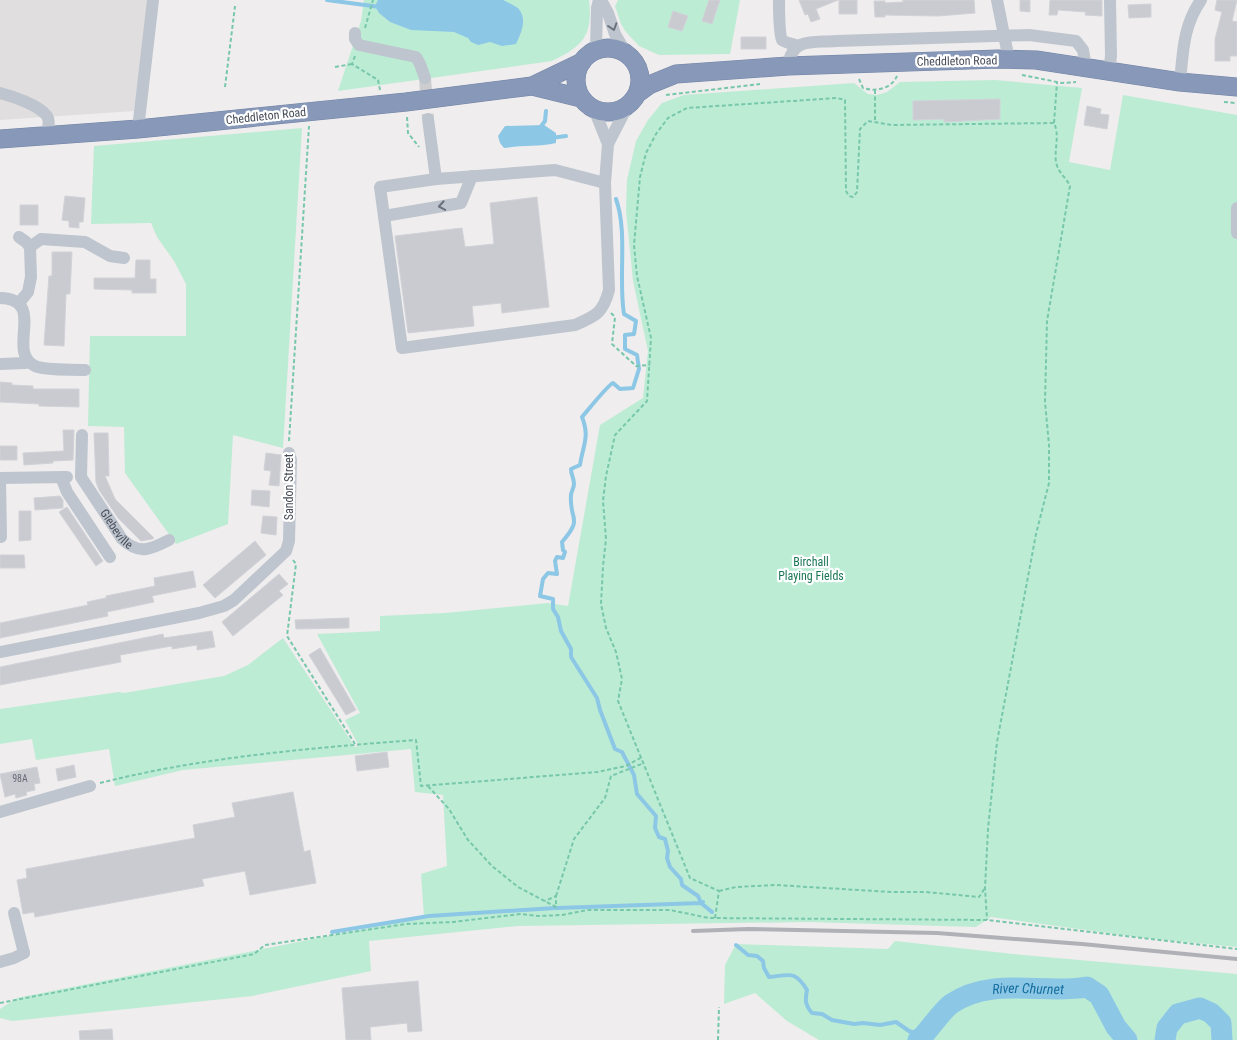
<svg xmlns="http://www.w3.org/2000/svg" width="1237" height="1040" viewBox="0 0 1237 1040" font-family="'Roboto Condensed',sans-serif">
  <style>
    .education { fill: #e0dede }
    .green { fill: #bdecd5 }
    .water { fill: #8cc7e6 }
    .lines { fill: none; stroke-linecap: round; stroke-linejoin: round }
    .stream { stroke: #8cc7e6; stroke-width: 4 }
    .river { stroke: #8cc7e6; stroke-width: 21 }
    .building { fill: #cacbd1; stroke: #d1d2d8 }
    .minor-tunnel { stroke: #cdcdcf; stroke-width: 12; stroke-dasharray: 12 6; stroke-linecap: butt }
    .highway-casing { stroke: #7283a5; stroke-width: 19 }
    .path { stroke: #77c7ab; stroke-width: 2; stroke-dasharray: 4 2.5; stroke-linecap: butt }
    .minor { stroke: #bec5ce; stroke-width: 12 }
    .highway { stroke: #8798b9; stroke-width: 18 }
    .rail { stroke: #afb1b7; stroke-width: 4 }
    .oneway { stroke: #6a717c }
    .labels { text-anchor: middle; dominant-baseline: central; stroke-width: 4.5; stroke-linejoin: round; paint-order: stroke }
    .number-label { font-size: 10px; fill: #676c77 }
    .street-label { font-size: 12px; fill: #464d59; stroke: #fff }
    .park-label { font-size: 12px; fill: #1b7655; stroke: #fff }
    .water-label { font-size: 14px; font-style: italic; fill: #146e9e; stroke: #fff }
  </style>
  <rect width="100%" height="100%" fill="#efeded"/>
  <!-- education -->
  <path class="education" d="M0,0H149L134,111L0,120Z"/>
  <!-- green -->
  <path class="green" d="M364,0H589C593,36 583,46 552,61L338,91L361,21Z
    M618,0H740L730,54L659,55L639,46L626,32L621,24L615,6Z
    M995,80L1082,88L1069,162L1110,170L1123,95L1237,115V947L1145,938L991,917L976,927L809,922L518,926L369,941L371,971L252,996L12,1021L0,1018V1009L17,998L424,917L421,874L447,866L443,795L415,792L411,749L183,770L115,786L109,749L36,760L32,739L0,744V709L119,692L124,693L224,676L248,665L283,638L355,747L359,746L345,720L360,713L317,634L380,631V616L445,613L548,603L568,606L600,425L643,398L648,351L633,281L626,211L627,180L636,141L648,120L662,103L684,95L854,83L868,94L877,95L887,92L900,82Z
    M302,128L283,448L233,435L228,524L176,544L125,473L124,427L88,426L90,336H186V284L174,261L157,237L151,223L91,224L94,146Z
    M895,941L1023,955L1237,974V1040H819L787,1021L755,993L724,1004L725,965L736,944L888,949Z"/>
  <!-- water -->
  <path class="water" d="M378,0H503C507,2 514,5 518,8C528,19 521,33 516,44L502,46L490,42L478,45L471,42L468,38L454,32L411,30L390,22L379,13L375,6Z
    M544,125L556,133V143C538,147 521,145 504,148L500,143L498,136L505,126Z"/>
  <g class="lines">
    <!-- stream -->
    <path class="stream" d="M327,0L380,7
      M539,129L545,121L546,111
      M551,138L566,136
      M616,199C628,233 618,277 624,314L636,321L634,334L625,335V349L637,355L639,369L633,388L620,389L613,383C608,385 588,410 582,417C590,437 583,445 580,465L571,469C571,475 574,478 574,484C574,488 571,492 571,495C569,521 584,517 562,542L563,550L565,552L563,558L557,557L555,561L557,574L548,573L543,579L540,596L553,599V609L558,617L561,631L571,649V657L597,698L600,710L615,749L622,752L634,775L637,794L656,816L655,828L659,837L665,839L668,851L667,858L670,867L681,879L682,885L698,896L701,903L712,912
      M557,908L701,903L703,902
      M332,932L429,916L555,908
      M736,945L748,955L757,956L763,961L764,968L769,977C790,975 795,970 807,990C805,1000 805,1005 812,1013L822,1014L832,1020L854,1024L863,1023L880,1025L896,1022L909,1031L923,1036"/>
    <!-- river -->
    <g class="river">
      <path id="s1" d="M918,1040L923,1036C931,1027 942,1011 951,1004C993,976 1042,995 1087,987L1099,995L1116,1027L1127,1040"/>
      <path d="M1165,1040L1167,1028L1178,1014L1200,1008L1211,1013L1221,1023L1222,1040"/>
    </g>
  </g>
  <!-- building -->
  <path class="building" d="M709,0H720L712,24L702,21Z
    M799,0H838L816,9L820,19L811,22L808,14L805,15Z
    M839,0H857V14H839Z
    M903,0H974L975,13L938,16L885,15V17H875L874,1H885V3L903,2Z
    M1020,0H1030V12L1020,11Z
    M1050,0H1102V16L1085,15L1086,12L1058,10L1057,15H1049Z
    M1217,0H1237L1232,21L1237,22V56H1230V61H1215V39L1222,12L1215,10Z
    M1151,4V17L1129,18L1128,5Z
    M673,11L688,16L682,31L668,27Z
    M741,37H766V49H741Z
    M1000,99V119L944,122V119L913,120V101Z
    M1087,106L1101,109L1100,114L1109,115L1107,129L1084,125Z
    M65,196L85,198L83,222H79V228L69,227V221L62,220Z
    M537,197L549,307L502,313L501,303L472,306L474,326L408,333L395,236L462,228L465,247L494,244L490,203Z
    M20,205H38V225H20Z
    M52,252H72L70,294H66L64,346L44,345L49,276H52Z
    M136,260H150V279H156V293H132V290L94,289V278H135Z
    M0,382L12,383V385L33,386V389H79V407L39,406V404L0,402Z
    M63,430H74L73,460L53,461V463L24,465L23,453L64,451Z
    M94,433H108L109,476H105L115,499L154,538L152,539L141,541L118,518L99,490L96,482Z
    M0,446H17V460H0Z
    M266,453L281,455L279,486L269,485L271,471L264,470Z
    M252,490L270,491L269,507L251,505Z
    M60,496L63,500V508L35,510L34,498Z
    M67,507L103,561L96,566L59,512Z
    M19,511H31V540L19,541Z
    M263,516L277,517L276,535L261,533Z
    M255,541L266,555L215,598L203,585Z
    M0,555H24L25,568H0Z
    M193,571L196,587L152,596L154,602L107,612L108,616L0,638V623L88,605L87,602L106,598V596L155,586L154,578Z
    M279,574L288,584L279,591L283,595L233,636L222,622Z
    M349,618V628L296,629L295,620Z
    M212,631L215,647L197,650V645L172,649V646L120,655L121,662L0,685V667L163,634L164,638Z
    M320,648L356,710L346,715L309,655Z
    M387,752L389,767L357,771L355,756Z
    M74,765L76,777L58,781L56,769Z
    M37,767L40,783L34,784L35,790L26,792L27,795L16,798L15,794L5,797L0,774Z
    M293,792L304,852L310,850L316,883L250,895L245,871L202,879L204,886L35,917L34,912L23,914L17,880L27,878L26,869L195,838L193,825L235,817L232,803Z
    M418,981L422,1031L408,1032L407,1023L370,1027L371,1040H346L342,988Z
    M112,1029L113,1040H80L79,1031Z"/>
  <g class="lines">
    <!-- minor-tunnel -->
    <path class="minor-tunnel" d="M425,78L428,119"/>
    <defs>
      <path id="highway" d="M576 80a32 32 0 1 1 64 0a32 32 0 1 1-64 0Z
        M532,86L581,98
        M638,93L649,85L676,74L788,66L998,59L1036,60L1180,82L1237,87
        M0,139L138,129L406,102L532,86L582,62"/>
    </defs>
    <!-- highway casing -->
    <use href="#highway" class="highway-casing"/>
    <!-- path -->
    <path class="path" d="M365,28L373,0
      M355,56L352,64L378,80L380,90
      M335,67L352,64
      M1022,75L1062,83L1076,82
      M859,79L863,88C876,92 891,89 897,76
      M225,87L235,6
      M875,90V122
      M666,95L760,84
      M1224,102L1235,103
      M407,117L408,133L419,147
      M1054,123L1057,82
      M611,313L615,317L612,344L636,366L650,365
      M289,441L309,126
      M293,560L296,564L287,636L355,744
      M100,783C203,757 310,748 416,740L421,786L597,772L626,766L642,757
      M428,786L449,809L468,840L492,866L518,887L556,907V896L545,901
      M719,891L736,887L776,885L891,892H926L979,897L985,888
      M556,896L574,839L605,798L611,776L644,763
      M715,918L719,891L690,878L618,701L622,679L616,652L606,628L601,604L603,566L606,539L603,501L606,476L615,435L647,401L651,338L637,276L634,245L640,177L646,153L656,134L668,118L687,108L837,98L845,100L846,191L849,196L853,197L857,192L860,129L868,121L892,125L1054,123C1060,135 1054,150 1056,162C1058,173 1066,177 1070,186L1047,321L1045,402L1049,445V483L1036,534L997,742L988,829L985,888L987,920
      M0,1003L254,954L265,945L406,924L453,922L521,914L538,916L562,915L587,910H670L709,918L987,920L1237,949
      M718,1040L719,1007"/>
    <!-- minor -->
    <g class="minor">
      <path d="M601,0L608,13L615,34L626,53"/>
      <path d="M779,0C779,6 779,37 782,40C786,43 793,44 798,46"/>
      <path d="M997,0L1009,60"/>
      <path d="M355,33V39L359,45L416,57L420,64L425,78"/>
      <path d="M596,50L597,8L599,0"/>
      <path d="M788,66C792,37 812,43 836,41L1029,35L1076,41L1083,50L1086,67"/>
      <path d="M1109,71L1111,56L1110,0"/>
      <path d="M1180,82C1183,52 1183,26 1201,0"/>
      <path d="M0,93C12,96 39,105 47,116C51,122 47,130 46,136"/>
      <path d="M594,109L608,144"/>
      <path d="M428,119L436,179"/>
      <path d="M138,129L153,0"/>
      <path d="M605,183L609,290C603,313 596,316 575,325L402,348L380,187L436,179L555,170L605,183L608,144L628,105"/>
      <path d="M1237,208V233"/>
      <path d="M384,216L461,203L472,176"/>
      <path d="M19,237L26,242L30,247L31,277L28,292L19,303"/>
      <path d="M30,247L41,239L85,242L110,256L124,258"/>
      <path d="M0,298C48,299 5,352 35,366C46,371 72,369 85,370"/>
      <path d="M0,364L25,363L28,361"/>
      <path id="s2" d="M82,435L81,477L122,539C139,555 150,550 169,540"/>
      <path d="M61,477L67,492L110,557"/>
      <path d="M0,478L67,477"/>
      <path d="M0,478L1,537"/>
      <path d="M0,652L199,613L224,606L234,600L286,551L289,541L291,460L289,453"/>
      <path d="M0,812L90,786"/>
      <path d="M14,913L24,953"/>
      <path d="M0,962L14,958L24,953"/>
    </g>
    <!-- highway -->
    <use href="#highway" class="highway"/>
    <!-- rail -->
    <path class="rail" d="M693,931L748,929L937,933L1082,944L1237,959"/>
  </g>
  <!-- one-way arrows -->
  <defs><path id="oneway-chevron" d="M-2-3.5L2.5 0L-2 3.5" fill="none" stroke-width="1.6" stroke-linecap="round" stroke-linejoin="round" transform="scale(1.25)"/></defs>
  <g class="oneway">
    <use href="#oneway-chevron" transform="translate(613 27) rotate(72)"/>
    <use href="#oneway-chevron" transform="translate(442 206) rotate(170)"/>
  </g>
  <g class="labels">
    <!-- number labels -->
    <g class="number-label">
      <text x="20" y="778">98A</text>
    </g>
    <!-- street labels -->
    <g class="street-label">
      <text transform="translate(957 61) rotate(-1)">Cheddleton Road</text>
      <text transform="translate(266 116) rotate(-6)">Cheddleton Road</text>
      <text transform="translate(289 487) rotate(-90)">Sandon Street</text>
      <text stroke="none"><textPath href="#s2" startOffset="105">Glebeville</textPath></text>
    </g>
    <!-- park labels -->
    <g class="park-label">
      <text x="811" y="562">Birchall<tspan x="811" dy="14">Playing Fields</tspan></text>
    </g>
    <!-- water labels -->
    <g class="water-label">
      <text stroke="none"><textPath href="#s1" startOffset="129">River Churnet</textPath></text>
    </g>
  </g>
</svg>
